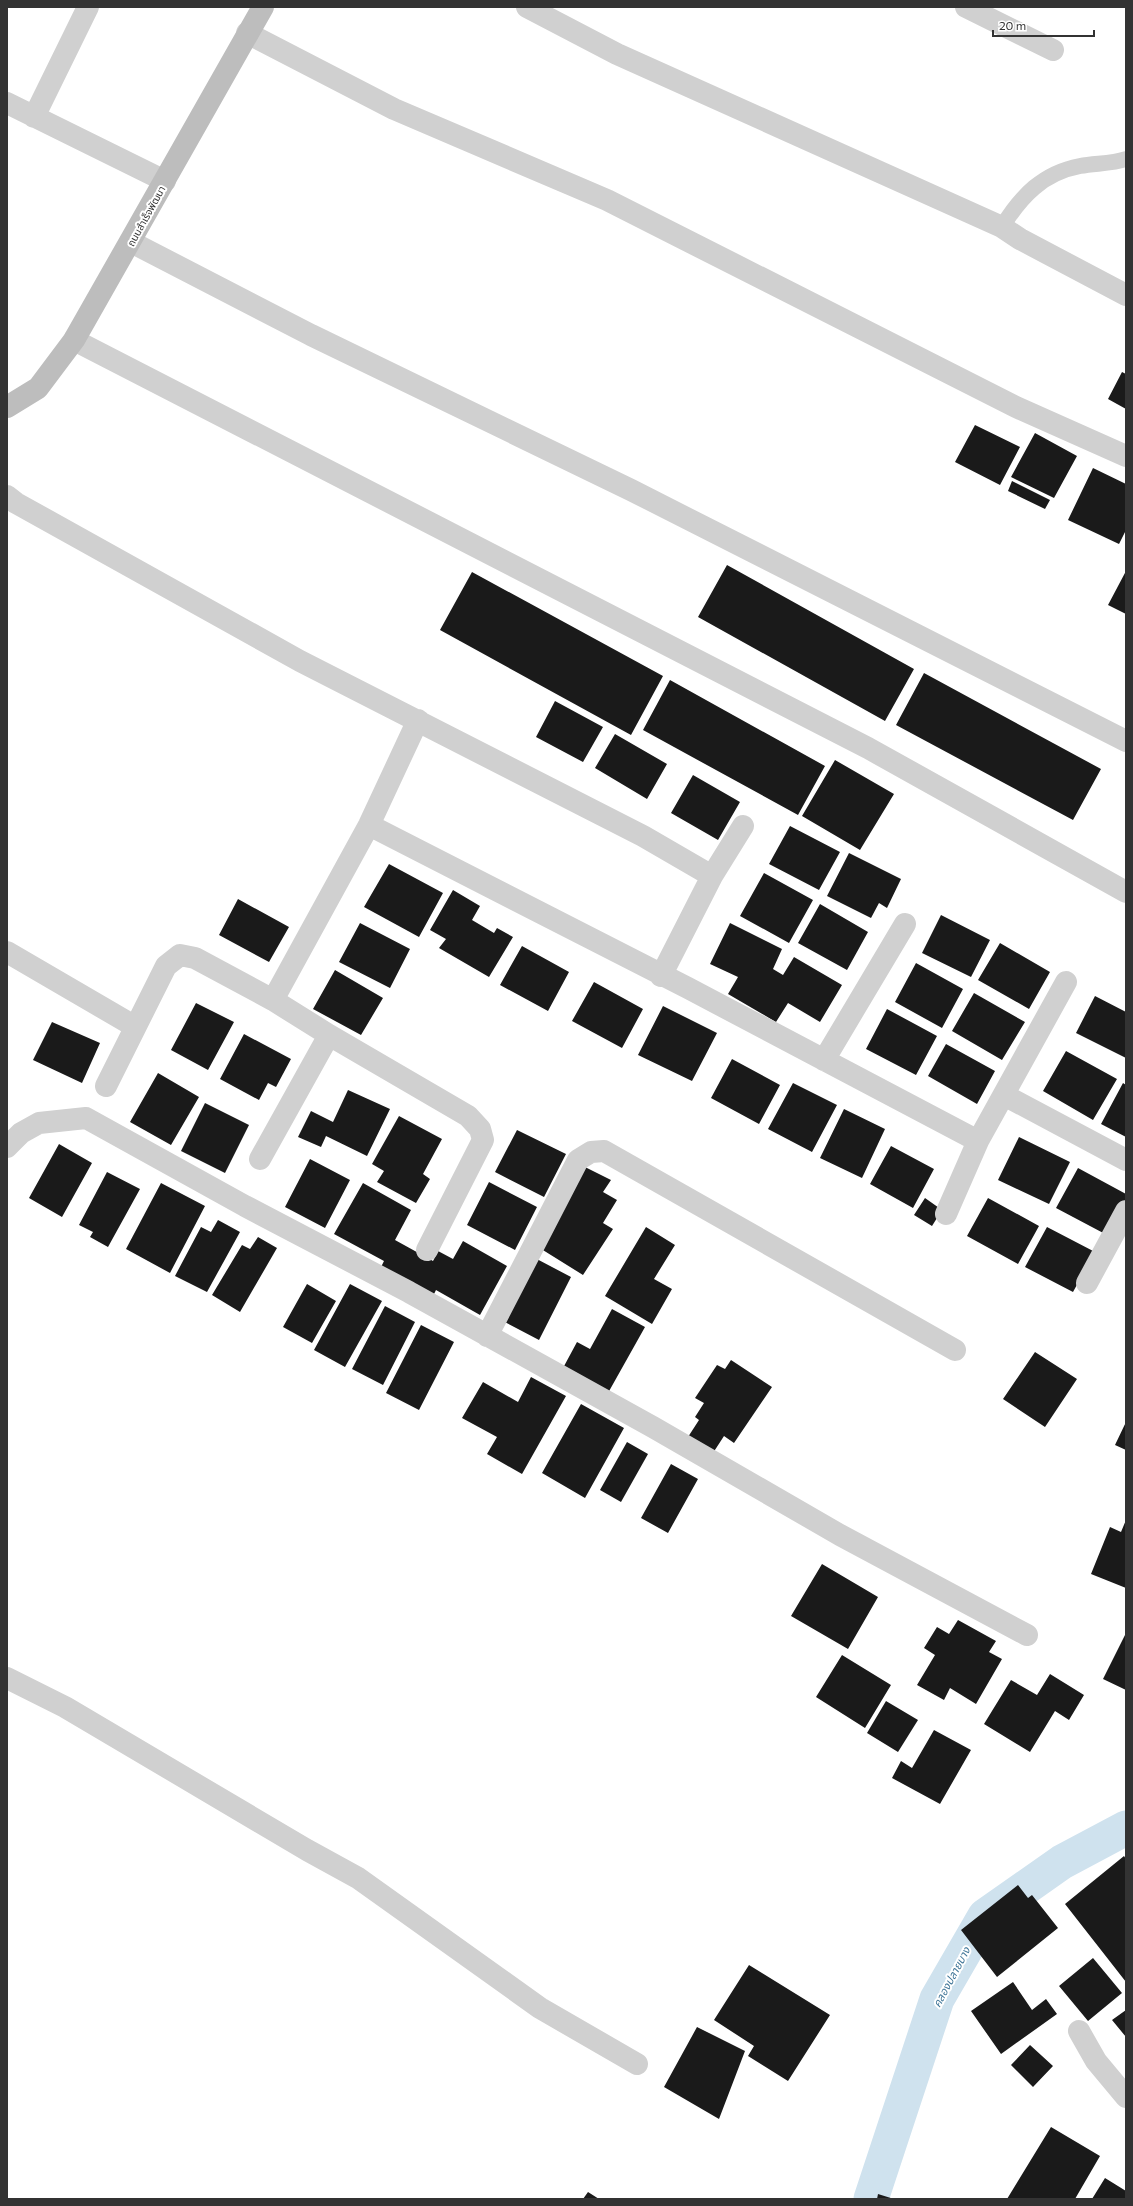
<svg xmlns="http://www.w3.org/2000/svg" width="1133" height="2206" viewBox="0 0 1133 2206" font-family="Commissioner,'Noto Sans Thai',sans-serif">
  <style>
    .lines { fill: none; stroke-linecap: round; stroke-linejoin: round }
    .canal { stroke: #cfe2ee; stroke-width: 35 }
    .building { fill: #1a1a1a }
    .lane { stroke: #d0d0d0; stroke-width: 16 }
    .street { stroke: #d0d0d0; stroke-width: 22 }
    .secondary { stroke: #bdbdbd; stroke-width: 22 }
    .labels { text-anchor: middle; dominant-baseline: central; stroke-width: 4; stroke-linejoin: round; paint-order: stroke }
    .street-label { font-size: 10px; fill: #333; stroke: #fff }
    .water-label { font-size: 11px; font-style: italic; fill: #3f7597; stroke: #fff }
  </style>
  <rect width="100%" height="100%" fill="#fff"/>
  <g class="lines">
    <!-- canal -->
    <path class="canal" d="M871,2199L937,1999L985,1916L1062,1862L1126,1828"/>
  </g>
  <!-- building -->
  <path class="building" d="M1122,372L1126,374V409L1108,399Z
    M975,425L1020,447L1000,485L955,462Z
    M1035,433L1077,456L1054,498L1011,477Z
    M1093,468L1126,484V530L1119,544L1068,520Z
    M1012,481L1050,500L1045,509L1008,491Z
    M727,565L914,669L885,721L698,617Z
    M1126,571V614L1108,605Z
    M472,572L663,676L631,735L440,630Z
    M924,673L1101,769L1073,820L896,725Z
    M670,680L825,766L798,815L643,730Z
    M555,701L603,727L583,762L536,737Z
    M615,734L667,764L647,799L595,768Z
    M835,760L894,794L860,850L802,816Z
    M693,775L740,802L718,840L671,813Z
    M790,826L840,852L819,890L769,864Z
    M849,853L901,879L887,908L879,903L871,918L827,896Z
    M389,864L443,893L419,937L364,907Z
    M764,873L813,900L789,943L740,916Z
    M453,890L480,906L472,920L494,933L497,928L513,937L489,977L439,948L446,939L430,930Z
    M238,899L289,927L269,962L219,935Z
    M820,904L868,932L847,970L798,943Z
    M941,915L990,940L971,977L922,953Z
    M360,923L410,949L390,988L339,962Z
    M730,923L782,949L773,969L783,975L794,957L842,985L820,1022L788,1003L776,1022L728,994L738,977L710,964Z
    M1000,943L1050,972L1029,1009L978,980Z
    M522,946L569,972L548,1011L500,985Z
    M916,963L963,989L942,1028L895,1002Z
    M335,970L383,998L361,1035L313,1009Z
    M594,982L643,1009L622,1048L572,1021Z
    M974,993L1025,1022L1002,1060L952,1031Z
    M1095,996L1126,1012V1058L1076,1033Z
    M196,1003L234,1022L208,1070L171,1050Z
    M663,1006L717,1033L692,1081L638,1055Z
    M887,1009L937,1036L916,1075L866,1049Z
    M52,1022L100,1043L82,1083L33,1060Z
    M244,1034L291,1059L276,1087L268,1083L259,1100L220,1079Z
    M946,1044L995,1071L977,1104L928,1076Z
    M1066,1051L1117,1079L1093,1120L1043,1091Z
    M732,1059L780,1085L759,1124L711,1098Z
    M158,1073L199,1097L171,1145L130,1122Z
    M793,1083L837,1105L812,1152L768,1129Z
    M1123,1083L1126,1085V1137L1101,1124Z
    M348,1090L390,1109L367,1156L326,1136L321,1147L298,1137L311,1111L333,1122Z
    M205,1103L249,1125L225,1173L181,1151Z
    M844,1109L885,1129L862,1178L820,1158Z
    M399,1116L442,1139L423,1174L430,1179L416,1203L377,1182L384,1171L372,1164Z
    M517,1130L566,1154L544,1197L495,1172Z
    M1019,1137L1070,1162L1049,1204L998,1180Z
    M59,1144L92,1163L62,1217L29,1198Z
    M891,1146L934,1169L913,1208L870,1184Z
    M310,1159L350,1180L325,1228L285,1207Z
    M583,1166L611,1180L603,1192L617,1200L603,1223L613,1229L583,1275L538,1247Z
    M1078,1168L1126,1194V1200L1107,1235L1056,1208Z
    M107,1172L140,1189L108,1247L90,1237L93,1232L79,1225Z
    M489,1182L537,1207L515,1250L467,1225Z
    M161,1183L205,1206L170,1273L126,1249Z
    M363,1183L411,1210L395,1240L433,1261L438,1251L453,1259L463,1241L507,1266L480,1315L436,1290L433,1296L381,1267L384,1261L334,1234Z
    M925,1198L942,1210L932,1226L914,1215Z
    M988,1198L1039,1226L1018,1264L967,1236Z
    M218,1220L240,1232L207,1292L175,1276L201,1227L211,1232Z
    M646,1227L675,1245L654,1279L672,1289L652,1324L605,1296Z
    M1047,1227L1095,1252L1073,1292L1025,1267Z
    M258,1237L277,1248L240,1312L212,1295L242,1245L250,1249Z
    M533,1257L571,1277L539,1340L501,1320Z
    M307,1284L336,1301L312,1343L283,1327Z
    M350,1284L382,1301L345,1367L314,1350Z
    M385,1306L415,1322L383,1385L352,1369Z
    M612,1309L645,1327L608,1393L563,1368L577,1342L590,1349Z
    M421,1325L454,1342L419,1410L386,1393Z
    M1035,1352L1077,1379L1045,1427L1003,1399Z
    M731,1360L772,1387L734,1443L724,1436L713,1453L688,1437L699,1420L695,1417L704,1403L695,1398L717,1365L725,1369Z
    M531,1377L566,1396L522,1474L487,1454L497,1437L462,1418L483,1382L518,1402Z
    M581,1404L624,1428L585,1498L542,1473Z
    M1126,1422V1450L1115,1445Z
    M627,1442L648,1454L621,1502L600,1490Z
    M671,1464L698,1479L668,1533L641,1518Z
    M1126,1520V1588L1091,1574L1110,1527L1121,1532Z
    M822,1564L878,1597L848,1649L791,1616Z
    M958,1620L996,1641L989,1652L1002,1659L976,1704L950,1688L944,1700L917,1685L935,1655L924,1648L937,1627L949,1634Z
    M1126,1633V1690L1103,1679Z
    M842,1655L891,1685L865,1728L816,1697Z
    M1050,1674L1084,1695L1069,1720L1055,1711L1030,1752L984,1724L1011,1680L1037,1695Z
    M886,1701L918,1720L898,1752L867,1733Z
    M934,1730L971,1750L940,1804L892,1778L901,1761L912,1768Z
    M1124,1856L1126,1859V1982L1065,1904Z
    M1018,1885L1028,1898L1032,1895L1058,1928L997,1977L961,1930Z
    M1093,1958L1122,1993L1088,2021L1059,1986Z
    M749,1965L830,2015L788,2081L748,2056L754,2046L714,2020Z
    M1013,1982L1032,2010L1046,1999L1057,2014L1001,2054L971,2011Z
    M1126,2010V2037L1112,2020Z
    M697,2027L745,2051L719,2119L664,2087Z
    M1030,2045L1053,2066L1033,2087L1011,2065Z
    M1051,2127L1100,2156L1075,2199H1007Z
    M1105,2178L1126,2191V2199H1092Z
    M588,2192L599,2199H583Z
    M878,2194L894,2199H877Z"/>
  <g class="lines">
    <!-- lane -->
    <path class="lane" d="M1002,227C1021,196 1043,173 1080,166C1095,163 1111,164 1126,159"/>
    <!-- street -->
    <path class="street" d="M527,7L617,54L1002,227L1020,239L1126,295
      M966,7L1053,50
      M247,33L394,109L607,200L1016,407L1126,456
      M7,103L165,181
      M34,117L88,7
      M131,242L311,335L631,490L1126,741
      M74,340L868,748L1126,892
      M7,496L16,503L300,661L643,836L712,876L661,976
      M369,825L688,988L978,1141
      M712,876L743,826
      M7,952L134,1026
      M273,1000L369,825L418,720
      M824,1060L905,924
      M106,1086L166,966L180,955L195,958L273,1000L329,1035L468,1116L480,1129L483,1140L427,1250
      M1004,1095L1126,1160
      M7,1147L21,1133L39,1123L86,1118L245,1206L409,1292L653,1427L840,1535L1027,1635
      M260,1159L329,1035
      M946,1214L978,1141L1066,982
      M1087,1283L1126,1211
      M487,1336L578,1160L591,1152L604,1151L955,1350
      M7,1678L65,1707L307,1850L358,1878L540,2008L637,2064
      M1079,2031L1096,2061L1126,2097"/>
    <!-- secondary -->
    <path class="secondary" d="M7,407L38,388L74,340L263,7"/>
  </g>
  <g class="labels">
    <!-- street labels -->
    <g class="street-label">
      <text transform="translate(146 216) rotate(-61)">ถนนสำเร็จพัฒนา</text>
    </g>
    <!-- water labels -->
    <g class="water-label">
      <text transform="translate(951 1977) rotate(-62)">คลองปลายบาง</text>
    </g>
  </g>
  <!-- border -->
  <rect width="1133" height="2206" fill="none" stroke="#333333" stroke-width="16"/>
  <!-- scale -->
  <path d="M993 30v6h101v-6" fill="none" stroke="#333333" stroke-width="2"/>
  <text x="999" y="30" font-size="12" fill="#333333" stroke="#ffffff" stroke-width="3" paint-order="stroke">20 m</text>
</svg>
